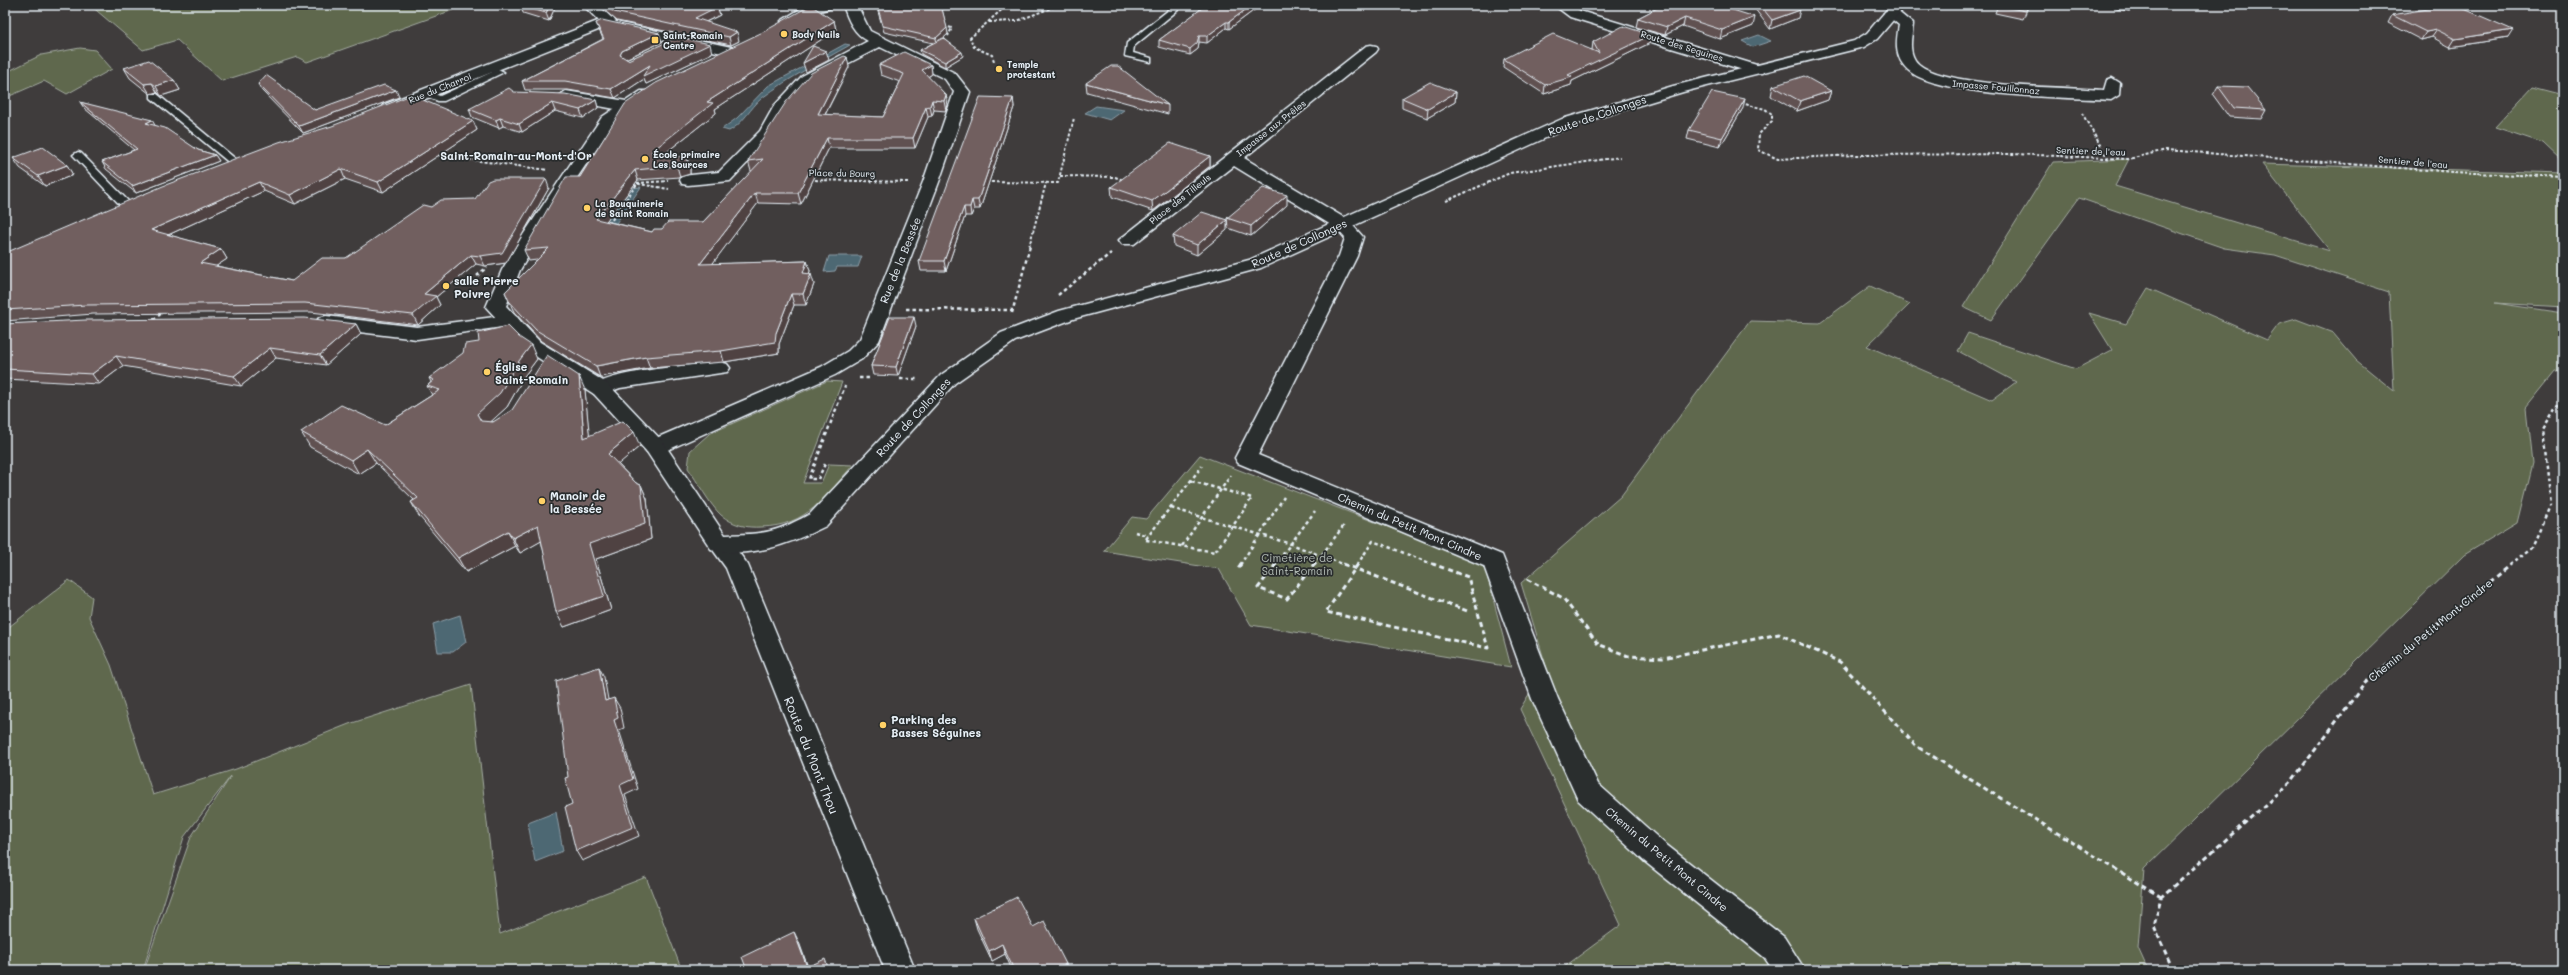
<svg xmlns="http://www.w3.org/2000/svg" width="2568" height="975" viewBox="0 0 2568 975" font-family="Mali,sans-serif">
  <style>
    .green { fill: #5f674d; stroke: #a4aca2 }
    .water { fill: #4e6773; stroke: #8c9ea8 }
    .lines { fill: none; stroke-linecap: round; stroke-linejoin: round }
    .lane-casing { stroke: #e8f1f8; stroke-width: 3 }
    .street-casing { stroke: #e8f1f8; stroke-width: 3 }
    .secondary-casing { stroke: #e8f1f8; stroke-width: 3 }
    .path-far2 { stroke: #e8f1f8; stroke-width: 2; stroke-dasharray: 3 2; stroke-linecap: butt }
    .path-far1 { stroke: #e8f1f8; stroke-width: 2.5; stroke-dasharray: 3.5 3; stroke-linecap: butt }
    .path { stroke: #e8f1f8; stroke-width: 3; stroke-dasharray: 5 3.5; stroke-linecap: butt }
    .lane { fill: #2a2d2e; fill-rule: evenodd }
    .street { fill: #2a2d2e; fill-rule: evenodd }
    .secondary { fill: #2a2d2e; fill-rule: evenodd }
    .wall { fill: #615151; stroke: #e8f1f8 }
    .shaded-wall { fill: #4f4242; stroke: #e8f1f8 }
    .building { fill: #715e5e; stroke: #e8f1f8 }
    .poi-dot { fill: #ffd166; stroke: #2a2d2e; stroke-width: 1.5 }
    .labels { text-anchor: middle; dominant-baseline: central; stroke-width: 3.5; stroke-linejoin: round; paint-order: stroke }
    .far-poi-label { font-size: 9px; font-weight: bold; fill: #e8f1f8; stroke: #2a2d2e; text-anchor: start }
    .far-street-label { font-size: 9px; fill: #e8f1f8; stroke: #2a2d2e }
    .street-label { font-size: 11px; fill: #e8f1f8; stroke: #2a2d2e }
    .far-quarter-label { font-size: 11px; font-weight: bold; fill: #e8f1f8; stroke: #2a2d2e }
    .poi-label { font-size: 11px; font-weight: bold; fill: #e8f1f8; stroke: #2a2d2e; text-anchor: start }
    .park-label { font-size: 11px; fill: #b1bab4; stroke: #2a2d2e }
    .near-street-label { font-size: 13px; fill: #e8f1f8; stroke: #2a2d2e }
  </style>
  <rect width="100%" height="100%" fill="#3f3c3c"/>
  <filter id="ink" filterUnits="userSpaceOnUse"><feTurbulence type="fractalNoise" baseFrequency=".025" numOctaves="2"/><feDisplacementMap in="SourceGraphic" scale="8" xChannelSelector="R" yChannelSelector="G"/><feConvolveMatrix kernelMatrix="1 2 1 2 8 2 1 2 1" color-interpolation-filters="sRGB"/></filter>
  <g filter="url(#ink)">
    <!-- green -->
    <path class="green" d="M90,5H467L307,62L297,57L222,81L177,40L143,50Z
      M80,48L95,50L112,69L67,94L44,81L5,98V73L41,55Z
      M2532,87L2563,95V162L2543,143L2495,127Z
      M2129,159L2115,186L2330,251L2262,164L2563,173V307L2495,303L2563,313V371L2555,372L2526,408L2532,463L2517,523L2464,555L2144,869L2138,948L2148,970H1560L1621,925L1520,709L1546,666L1521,583L1621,496L1750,321L1820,323L1870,286L1910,304L1867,346L1992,400L2016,382L1958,351L1968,333L2076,369L2112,350L2089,313L2126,324L2148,288L2267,340L2279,324L2296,319L2333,333L2356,360L2394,391L2389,292L2275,255L2224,248L2079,198L1991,320L1963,307L2053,162Z
      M827,381L842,382L803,483H821L829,464L853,465C825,497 807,526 761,527C746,528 733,525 721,515C710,505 697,481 688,468L690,451L709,434Z
      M1200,455L1484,564L1511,667L1251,625L1219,569L1104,551L1132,517L1146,519Z
      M69,580L92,597L89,617L111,665L153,795L236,769L349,724L471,685L500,934L646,877L681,968L676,970H144L191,837L231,776L184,837L143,970H5V630Z"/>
    <!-- water -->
    <path class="water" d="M1759,35L1771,41L1753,47L1742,41Z
      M845,44L850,45C820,62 790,77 762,98C750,108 744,123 729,131L722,129L737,118L768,86Z
      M1096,106L1124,110L1110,120L1085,113Z
      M641,187L610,232L600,231L631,188Z
      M829,256H862L858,267H837L835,271L824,272Z
      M460,615L466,642L453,652H438L433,624Z
      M556,812L563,851L535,862L528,823Z"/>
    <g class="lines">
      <defs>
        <path id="lane" d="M1175,5H1184L1134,46L1133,53L1151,58V62L1125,56L1127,43Z
          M486,66H492L504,72L444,101H438L421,94L426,91L440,96L492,72L486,70Z
          M151,94H157L238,161V165H232L151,98Z
          M78,152L81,153L130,203V207H122L75,157L73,155Z"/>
        <path id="street" d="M833,5L831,8L815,12L793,24H783L781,21L805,6Z
          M843,5H857L870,31L955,73L970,92L939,182L879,341L862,359L835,375L663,452L655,454L647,452L644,447L647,442L821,367L848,351L860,339L923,182L954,92L945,79L880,47L812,82L787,111L773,136L730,181L688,185L682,184L680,180L682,176L719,172L760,131L774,106L802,76L868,41C854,34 848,20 843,5Z
          M1554,5H1571L1580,11L1763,67L1766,70L1763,73H1753L1570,17Z
          M2115,5H2135L2136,6L2129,10L2117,8Z
          M1891,9L1896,10L1913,24C1912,36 1908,49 1915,60C1933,88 2068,87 2104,90L2107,80L2112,78L2120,83L2119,95L2111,100C2068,97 1936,97 1908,70C1894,57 1896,42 1899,25L1884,13Z
          M608,17L613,18L615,21L613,24L395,111L389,113L381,108L383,105Z
          M1371,45L1376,46L1378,49L1376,52L1244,158L1348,220L1363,237L1357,256L1258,455L1502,555L1558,699L1598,784L1664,843L1784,937L1805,970H1773L1764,957L1644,861L1578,800L1532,699L1484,566L1238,463L1235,458L1339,256L1345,238L1336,228L1234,166L1134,244H1122L1119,240L1366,46Z
          M566,91L626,101L634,106L626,111L561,99L558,96Z
          M510,315L517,317L520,321L517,325L417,339L326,328L319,326L316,322L319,318L326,316L417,327Z
          M720,362L727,364L730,368L727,372L620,388L601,395L594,394L591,389C603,371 695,365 720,362Z
          M719,535L727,537L748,565L915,970H885L726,568L708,543L711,537Z"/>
        <path id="secondary" d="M583,5H598L616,22L731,47L738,51L731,55L606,28Z
          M1891,5H1906L1877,39L1864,47L1683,92L1574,125L1261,268L1073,319L1015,341L955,383L826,526C792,543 749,560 711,549L647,452L594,394L526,350L486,307L502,270L523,235L602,117L641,91H651L654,94L651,97L614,123L566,194L520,270L506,306L540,342L608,384L663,442L725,535C765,534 775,533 810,514L941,375L1001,333L1059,311L1249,260L1562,119L1673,86L1854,41L1867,33Z"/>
      </defs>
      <!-- lane casing -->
      <use href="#lane" class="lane-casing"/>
      <!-- street casing -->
      <use href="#street" class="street-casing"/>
      <!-- secondary casing -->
      <use href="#secondary" class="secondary-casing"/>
      <!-- path-far2 -->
      <path class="path-far2" d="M989,22L1017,21L1059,5
        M944,26L952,28L948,36
        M994,61L992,55L974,47L970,38L1007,5
        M1741,103L1765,109L1772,114V121L1759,134L1758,150L1778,159L1855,155L2013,154L2129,159L2166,150L2453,172L2563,177
        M2082,113L2108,159
        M434,155L548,170
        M1060,176L1115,177L1123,180
        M810,180L909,182
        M986,182L1058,183L1074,118
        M633,183L669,189
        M637,183L668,181
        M1446,201L1510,173L1620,157
        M609,224L637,184
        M1029,247L1046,183"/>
      <!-- path-far1 -->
      <path class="path-far1" d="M477,276L487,267
        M1058,295L1111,253
        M906,309L1013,310
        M1012,313L1030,246
        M153,320L163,312
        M859,378H872
        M900,379H918
        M825,464L818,479H809L845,386
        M1171,508L1291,544L1345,565
        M1135,532L1148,536
        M1146,539L1202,466
        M1146,540L1215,552L1252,498L1191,481
        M1182,546L1231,475
        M1240,565L1284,497
        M1275,565L1315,511
        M1314,565L1345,524
        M1357,565L1373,541L1435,565
        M2510,565L2532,547L2551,505L2543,431L2563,398"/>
      <!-- path -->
      <path class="path" d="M1276,564L1258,588L1287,599L1314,564
        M1343,564L1470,612
        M1358,564L1326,612L1488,648L1468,577L1433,564
        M1238,568L1241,564
        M1527,579L1563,598L1598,644L1628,656L1663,658L1779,634L1840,662L1916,746L2161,897
        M2173,970L2154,926L2161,897L2291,782L2365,683L2512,564"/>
      <!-- lane -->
      <use href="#lane" class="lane"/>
      <!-- street -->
      <use href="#street" class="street"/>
      <!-- secondary -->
      <use href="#secondary" class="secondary"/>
    </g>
    <!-- wall -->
    <path class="wall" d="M556,5L549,21L523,13L521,6Z
      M598,5H728L718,9L720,15L706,22L739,41L731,45L617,21Z
      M876,5H941L948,34L944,38L963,56L945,67L921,54L920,50L933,43L884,32Z
      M1199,5H1261L1229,29L1226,28L1207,43L1199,42L1198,49L1190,55L1159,47V40L1200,10Z
      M1663,5L1753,26L1720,39L1683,26L1665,35L1636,27L1638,18Z
      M1752,5H1795L1798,18L1770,29Z
      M1998,5H2029L2023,19L1995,13Z
      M2392,15L2508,38L2450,47L2432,37L2421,40L2388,23Z
      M834,21L836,30L715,109L716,113L664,154L687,158L690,168V174L680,177L638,180L606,221L652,232L662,229L703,222L752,171H751L748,161L847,57L849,67L825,115L883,117L900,82L881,75L879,65H931L932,74L928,77L946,95L948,105L946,111L934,110L932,116L928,117L915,148H829L801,204L758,203L712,264L807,261L810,271L809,274L814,284L806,305H794L779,344V353L724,362L650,368L600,377L541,341L514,312L505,292L537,260L529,261L524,250L580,177Z
      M596,23L659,33L662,42L626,59L628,60L712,53L646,84L644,79L615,98L568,90H525L522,81L603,39Z
      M1651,35L1650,43L1572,81L1571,85L1544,94L1503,67L1504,59L1592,50L1593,42Z
      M124,68L174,80L180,90L161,96L157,92L150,94L130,78Z
      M1086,83L1168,105V114L1087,92Z
      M258,84L315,110L399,97L303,133L262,91Z
      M1773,86L1831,91L1828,100L1797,111L1771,96Z
      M2218,86L2266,110L2261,119L2229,117L2213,95Z
      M1456,92L1455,102L1427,118L1402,108V98Z
      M1013,98L1014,107L980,209H974L971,216H965L946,271H921L919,261Z
      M596,100L598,108L583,118L555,111L522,132L503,126L499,128L472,117L469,109Z
      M80,102L156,126L198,150L215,155L219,161L136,193L106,169L102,162L134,150L84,108Z
      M1743,108L1720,147L1687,139L1689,130Z
      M473,121L477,130L383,192L345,179L295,204L264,191L168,235L221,249L227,259L216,266L292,281L346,258L431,207L475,199L549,188L506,263L485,266L476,264L436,297L440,305L418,325L311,312L93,314L5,321V253Z
      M1210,156V166L1153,211L1112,197L1111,187Z
      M13,158L67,165L73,175L45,186L20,168Z
      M1287,205L1251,236L1228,228L1227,218Z
      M1227,230L1197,255L1174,246L1173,236Z
      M5,324H356L361,334L326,365L276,358L241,386L123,366L99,384L5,379Z
      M916,326L898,376L873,375L871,366L884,333Z
      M537,359L525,375L507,407L491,421L493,422L585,390L589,436L640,446L618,464L636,483L641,485L647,499L651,539L596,559L611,610L564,627L541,541L520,553L515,546L466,572L419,516L411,502L414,500L376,463L359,474L310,447L301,432L385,425L432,395L427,386L431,382L429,378Z
      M974,918L1033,927L1066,964L1067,970H1012L1005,954L992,961L977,929Z"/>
    <!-- shaded-wall -->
    <path class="shaded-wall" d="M550,5H556L549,21L546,13Z
      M708,5H728L718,9L720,15L697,26L695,18Z
      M1252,5H1261L1229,29V22Z
      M1800,10L1798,18L1770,29L1772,20Z
      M1755,17L1753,26L1720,39L1722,30Z
      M1685,18L1683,26L1665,35L1667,27Z
      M834,21L836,30L715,109L716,113L654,162L651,152L707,102Z
      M1226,22V28L1207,43V36Z
      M947,28L948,34L937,44L936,38Z
      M2437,30L2432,37L2421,40L2426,32Z
      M2513,30L2508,38L2450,47L2455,39Z
      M737,32L739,41L731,45L729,37Z
      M659,33L662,42L625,59L620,55L622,51Z
      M1651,35L1650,43L1572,81L1571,85L1544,94L1545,85Z
      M1199,36V42L1198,49L1190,55V49Z
      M710,44L712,53L646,84L644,79L615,98L611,89L650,65Z
      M826,51L829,60L806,72L803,63Z
      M962,52L963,56L945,67V62Z
      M847,57L849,67L820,124L818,114Z
      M931,65L932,74L923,80L922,70Z
      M174,80L180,90L161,96L156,86Z
      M152,83L157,92L150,94L144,84Z
      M396,90L399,97L303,133L299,126Z
      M1831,91L1828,100L1797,111L1800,101Z
      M1456,92L1455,102L1427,118L1428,109Z
      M946,95L948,105L946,111L944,101Z
      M1013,98L1014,107L980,209L978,200Z
      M1745,99L1743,108L1720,147L1722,138Z
      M596,100L598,108L583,118L580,110Z
      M932,100L934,110L932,116L930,106Z
      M552,103L555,111L522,132L519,124Z
      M926,107L928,117L915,148L913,138Z
      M500,118L503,126L499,128L496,120Z
      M152,120L156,127L146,123Z
      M473,121L477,130L383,192L378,182Z
      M827,138L829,148L801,204L798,193Z
      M215,155L219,161L136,193L132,186Z
      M1210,156V166L1153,211L1152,201Z
      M687,158L690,168V174L680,177L677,166Z
      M67,165L73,175L45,186L38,176Z
      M341,169L345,179L295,204L290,195Z
      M635,170L638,180L600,229L596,219Z
      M546,179L549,188L506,263L485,266L480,256Z
      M259,182L264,191L157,240L151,230Z
      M755,193L758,203L704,275L700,264Z
      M1287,195V205L1251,236V226Z
      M972,200L974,209L971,216L970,207Z
      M964,207L965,216L946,271L944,261Z
      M1227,220V230L1197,255V245Z
      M221,249L227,259L206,273L200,263Z
      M471,255L476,264L436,297L440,305L418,325L413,315L424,294Z
      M807,261L810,271L806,284L803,273Z
      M811,274L814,284L806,305L803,294Z
      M791,294L794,305L779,344V353L724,362L721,351L776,333Z
      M914,317L916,326L898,376L896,367Z
      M356,324L361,334L326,365L320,355Z
      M531,345L537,359L525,375L507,407L484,428L477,414Z
      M270,348L276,358L241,386L234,376Z
      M116,356L123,366L99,384L92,374Z
      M646,357L650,368L600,377L596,366Z
      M579,376L585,390L591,452L584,438Z
      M634,432L640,446L614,468L608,454Z
      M367,449L376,463L359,474L351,460Z
      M641,485L647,499L651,539L596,559L611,610L564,627L556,612L589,544Z
      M538,525L545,539L520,553L513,538Z
      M508,531L515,546L466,572L458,558Z
      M599,667L604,677L610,711L605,701Z
      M614,698L620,708L624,728L619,730L638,789L625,795L639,836L582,861L576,851L620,785L614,720Z
      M794,932L799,942L809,970Z
      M1002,944L1005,954L992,961L989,951Z
      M1066,964L1067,970H1054Z"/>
    <!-- building -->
    <path class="building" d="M521,5H550L546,13L521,6Z
      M605,5H709L717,7L695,18L737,32L729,37L614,12Z
      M811,5L834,21L707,102L713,103L651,152L687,158V163L677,166L635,170L596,219L652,232L654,229H662L668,222H703L763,159L748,161L786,102L811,73L844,56L847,57L818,114L883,117L904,74L879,65L904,52L931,65L922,70L946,95L944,101L932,100L930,106L926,107L913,138H827L798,193H755L700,264L807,261L803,273L811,274L803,294H791L776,333L775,342L721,351L646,357L596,366L536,330L509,301L505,292L549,248L524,250L566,177H580L625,104L656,83L765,31Z
      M877,5H941L947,28L936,38L883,26Z
      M1200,5H1252L1229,22H1226L1207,36H1199L1197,43L1190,49L1159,40L1205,6Z
      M1663,5H1717L1755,17L1722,30L1685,18L1667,27L1638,18Z
      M1760,5H1795L1800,10L1772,20Z
      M1998,5H2028L2026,11L1998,6Z
      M2451,5H2455L2513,30L2455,39L2437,30L2426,32L2392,15Z
      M602,20L659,33L622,51L620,55L628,60L678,37L710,44L643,76L650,65L611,89L565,81H522L604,39L596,23Z
      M1623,26L1651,35L1568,75L1572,77L1545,85L1504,59L1553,34L1599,53L1593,42Z
      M943,38L962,52L945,62L920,50Z
      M813,46L826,51L803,63Z
      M149,60L174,80L156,86L152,83L144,84L124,68Z
      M1111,66H1118L1168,105L1086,83Z
      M266,75L315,110L384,85L396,90L299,126L258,84Z
      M1804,76L1831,91L1800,101L1773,86Z
      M1430,82L1456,92L1428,109L1402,98Z
      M2218,86L2247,87L2266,110L2234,108Z
      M509,88L514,92L565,94L596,100L580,110L552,103L519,124L500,118L496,120L469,109Z
      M1712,92L1745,99L1722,138L1689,130Z
      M411,95L473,121L378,182L341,169L290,195L259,182L151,230L221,249L200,263L292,281L322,258H346L423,205L431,207L441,200L475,199L488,181L493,179H546L502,253L480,256L471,255L424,294L436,296L413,315L305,303L86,305L5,310V253L163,186L279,142L332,126Z
      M980,97L1013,98L978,200H972L970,207H964L944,261H919Z
      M80,102L152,120L146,123L165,128L198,150L215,155L132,186L102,162L137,149Z
      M1170,143L1210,156L1152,201L1111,187Z
      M43,147L67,165L38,176L13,158Z
      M1263,188L1287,195L1251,226L1227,218Z
      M1202,212L1227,220L1197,245L1173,236Z
      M890,317H914L896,367L871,366Z
      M305,318L356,324L320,355L270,348L234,376L116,356L92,374L5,369V324L86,320Z
      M508,326L519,337L531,345L519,361L500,393L477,414L481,421L493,422L512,410L547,355L579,376L584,438L623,421L634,432L608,454L636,483L641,485L645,524L589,544L604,596L556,612L538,525L513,538L508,531L458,558L411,502L418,498L367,449L351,460L301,432L341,405L385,425L440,390L427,386L434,380L429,378L463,353L465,344L479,342L478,333Z
      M599,667L605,701L614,698L618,718L614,720L633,779L620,785L633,827L576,851L565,807L572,804L565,778L568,777L556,681Z
      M1017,897L1033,927L1044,921L1066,964L1054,970H1014L1002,944L989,951L974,918Z
      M794,932L807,967L825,959L829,970H747L742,957Z"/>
  </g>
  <!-- markers -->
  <g class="poi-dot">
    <circle cx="784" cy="34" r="4"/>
    <rect x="651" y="36" width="8" height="8" rx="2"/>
    <circle cx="999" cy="69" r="4"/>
    <circle cx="645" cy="159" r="4"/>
    <circle cx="587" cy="208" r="4"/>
    <circle cx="446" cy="286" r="4"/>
    <circle cx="487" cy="372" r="4"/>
    <circle cx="542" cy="501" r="4"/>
    <circle cx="883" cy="725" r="4"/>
  </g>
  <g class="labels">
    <!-- far-poi labels -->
    <g class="far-poi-label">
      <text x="792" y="34">Body Nails</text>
      <text x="663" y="35">Saint-Romain<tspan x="663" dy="10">Centre</tspan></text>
      <text x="1007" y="64">Temple<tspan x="1007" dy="10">protestant</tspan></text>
      <text x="653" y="154">École primaire<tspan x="653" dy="10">Les Sources</tspan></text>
      <text x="595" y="203">La Bouquinerie<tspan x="595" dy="10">de Saint Romain</tspan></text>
    </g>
    <!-- far-street labels -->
    <g class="far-street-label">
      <text transform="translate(1682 46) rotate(17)">Route des Seguines</text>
      <text transform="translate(1996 87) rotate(5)">Impasse Fouillonnaz</text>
      <text transform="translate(440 88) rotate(-22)">Rue du Charroi</text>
      <text transform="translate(1271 128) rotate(-38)">Impasse aux Prêles</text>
      <text transform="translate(2091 151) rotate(2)">Sentier de l'eau</text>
      <text transform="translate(2413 162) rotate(5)">Sentier de l'eau</text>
      <text transform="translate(842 173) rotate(1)">Place du Bourg</text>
      <text transform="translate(1180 199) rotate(-38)">Place des Tilleuls</text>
    </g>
    <!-- street labels -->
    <g class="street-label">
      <text transform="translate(1597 115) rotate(-19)">Route de Collonges</text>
      <text transform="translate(1299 243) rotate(-24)">Route de Collonges</text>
      <text transform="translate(900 260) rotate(-68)">Rue de la Bessée</text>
      <text transform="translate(913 417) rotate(-47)">Route de Collonges</text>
      <text transform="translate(1410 526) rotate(23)">Chemin du Petit Mont Cindre</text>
      <text transform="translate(2430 630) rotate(-39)">Chemin du Petit Mont Cindre</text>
      <text transform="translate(1667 859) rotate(40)">Chemin du Petit Mont Cindre</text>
    </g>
    <!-- far-quarter labels -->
    <g class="far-quarter-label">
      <text x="516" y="155">Saint-Romain-au-Mont-d'Or</text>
    </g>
    <!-- poi labels -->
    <g class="poi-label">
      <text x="454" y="280">salle Pierre<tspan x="454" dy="13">Poivre</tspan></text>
      <text x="495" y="366">Église<tspan x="495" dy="13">Saint-Romain</tspan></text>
      <text x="550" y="495">Manoir de<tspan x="550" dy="13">la Bessée</tspan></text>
      <text x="891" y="719">Parking des<tspan x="891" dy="13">Basses Séguines</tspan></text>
    </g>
    <!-- park labels -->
    <g class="park-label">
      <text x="1297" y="557">Cimetière de<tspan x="1297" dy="13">Saint-Romain</tspan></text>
    </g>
    <!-- near-street labels -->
    <g class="near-street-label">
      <text transform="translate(812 755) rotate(68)">Route du Mont Thou</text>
    </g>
  </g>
  <!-- margin -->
  <rect width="2568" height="975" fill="none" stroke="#2a2d2e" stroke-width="20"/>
  <rect x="10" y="10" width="2548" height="955" fill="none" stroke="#e8f1f8" stroke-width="1.5" filter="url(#ink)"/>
</svg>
